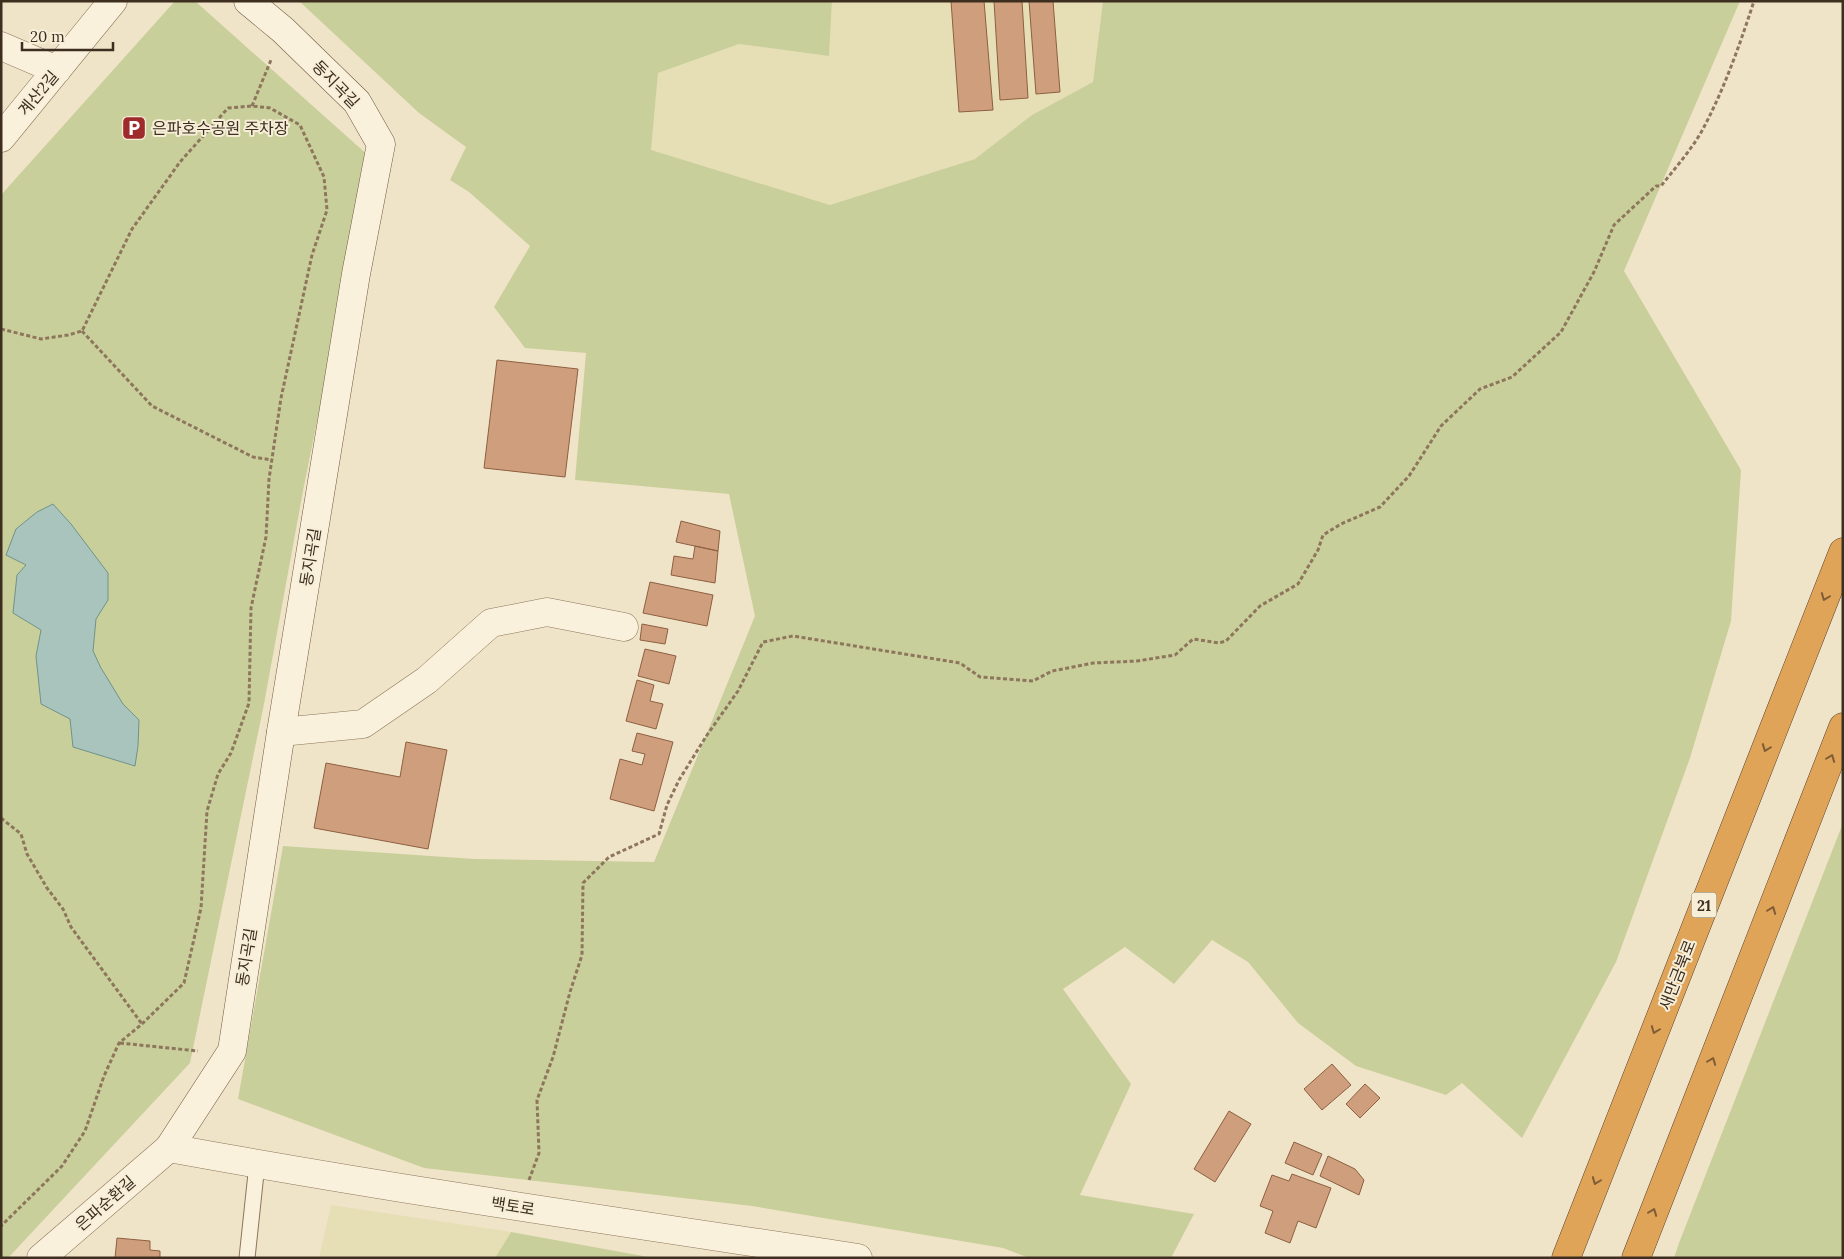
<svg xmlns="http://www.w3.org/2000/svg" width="1844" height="1259" viewBox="0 0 1844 1259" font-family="Lora,'Noto Sans KR',serif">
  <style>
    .farmland { fill: #e6deb5 }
    .green { fill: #c9cf9b }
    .water { fill: #a9c4bc; stroke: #6f938a }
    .building { fill: #cf9f7d; stroke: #8d5f41 }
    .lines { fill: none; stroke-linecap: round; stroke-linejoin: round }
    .lane-casing { stroke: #8d765c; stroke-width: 17 }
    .street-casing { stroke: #8d765c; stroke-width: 29 }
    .secondary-casing { stroke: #6f573f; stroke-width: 29 }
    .highway-casing { stroke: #5b4430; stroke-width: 29 }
    .path { stroke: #8d765c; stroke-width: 3; stroke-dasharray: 4 2.5; stroke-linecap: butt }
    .lane { stroke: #faf1dc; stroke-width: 15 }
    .street { stroke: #faf1dc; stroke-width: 28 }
    .secondary { stroke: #faf1dc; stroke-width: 28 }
    .highway { stroke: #e0a458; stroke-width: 28 }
    .oneway { stroke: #7e5d36 }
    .labels { text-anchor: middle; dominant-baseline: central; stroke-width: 4; stroke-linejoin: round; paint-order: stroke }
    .shield { fill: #f7eed8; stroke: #756857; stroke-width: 1 }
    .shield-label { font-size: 15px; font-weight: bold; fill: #3d2e20 }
    .street-label { font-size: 16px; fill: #3d2e20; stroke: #f7eed8 }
    .poi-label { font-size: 16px; fill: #3d2e20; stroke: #f7eed8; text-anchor: start }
  </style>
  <rect width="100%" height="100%" fill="#f0e4c8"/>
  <!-- farmland -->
  <path class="farmland" d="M832,1H1103L1093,82L1032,115L975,159L830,205L651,151L658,73L739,44L829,56Z
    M331,1205L511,1232L495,1258H319Z"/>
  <!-- green -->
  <path class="green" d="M175,1H195L370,157L303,491L264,704L190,1063L8,1258H1V195Z
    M299,1H832L829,56L739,44L658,73L651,150L830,205L975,159L1032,115L1093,82L1103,1H1740L1624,271L1741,470L1731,621L1690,758L1616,962L1522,1138L1462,1083L1446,1095L1356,1066L1298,1023L1248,962L1212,940L1174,984L1125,947L1063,989L1131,1084L1080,1195L1194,1214L1171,1258H1029L1003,1248L752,1206L424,1168L238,1099L283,846L475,859L654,862L755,616L729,494L575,480L586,353L525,348L494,307L530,246L469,192L450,180L466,147L419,113Z
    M1843,823V1258H1674L1679,1243Z
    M511,1232L654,1258H495Z"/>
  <!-- water -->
  <path class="water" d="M53,504L71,524L108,573V600L96,619L93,651L101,668L123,704L139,720L138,746L135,766L73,747L70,719L41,704L36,656L41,630L13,613L17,575L26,565L6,555L16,529L37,512Z"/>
  <!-- building -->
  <path class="building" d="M951,1H984L993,110L959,112Z
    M994,1H1022L1028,98L1000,100Z
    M1029,1H1053L1060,92L1036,94Z
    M497,360L578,369L565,477L484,468Z
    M681,521L720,531L718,551L676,542Z
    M695,546L718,551L715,583L671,575L674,556L693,559Z
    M650,582L713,595L707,626L643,613Z
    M642,624L668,629L665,644L640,640Z
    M645,649L676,656L669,684L638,676Z
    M637,680L654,685L650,701L663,704L656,729L626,721Z
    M637,733L673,742L654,811L610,799L620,759L642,765L645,754L632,751Z
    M406,742L447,750L428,849L314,828L326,763L400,777Z
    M1332,1064L1351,1085L1322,1110L1304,1089Z
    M1365,1084L1380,1098L1360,1118L1346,1104Z
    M1229,1111L1251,1124L1215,1182L1194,1169Z
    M1294,1142L1322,1154L1313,1175L1285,1163Z
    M1328,1156L1355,1169L1364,1180L1359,1195L1320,1176Z
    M1292,1174L1331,1188L1316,1228L1298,1221L1290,1243L1265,1233L1273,1211L1260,1206L1272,1175L1289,1181Z
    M117,1238L150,1241V1250L160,1251V1258H115Z"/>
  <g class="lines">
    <defs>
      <path id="lane" d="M247,1258L257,1164"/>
      <path id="street" d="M1,46L57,70
        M1,138L113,1
        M281,732L363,724L427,680L491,623L547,612L624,627
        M41,1258L169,1148C398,1190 628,1223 858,1258"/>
      <path id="secondary" d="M169,1148L232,1051L281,732L356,274L381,144L357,102L283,30L248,1"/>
      <path id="highway" d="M1566,1258L1843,552
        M1636,1258L1843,727"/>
    </defs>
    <!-- lane casing -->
    <use href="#lane" class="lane-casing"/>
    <!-- street casing -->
    <use href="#street" class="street-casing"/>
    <!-- secondary casing -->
    <use href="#secondary" class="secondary-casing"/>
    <!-- highway casing -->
    <use href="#highway" class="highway-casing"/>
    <!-- path -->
    <path class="path" d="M252,106L271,60
      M1,329L41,339L68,335L82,331L132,229L180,162L228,108L252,106L270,108L300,125L324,177L327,210L312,255L281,398L269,479L266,537L251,608L249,703L231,753L218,774L207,811L201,908L184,983L142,1024L119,1043L104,1076L85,1131L62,1166L1,1226
      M82,331L152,406L253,457L272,460
      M1,818L21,834L27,854L47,888L63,909L71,927L142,1024
      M120,1043L198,1051
      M529,1180L539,1153L537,1100L553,1057L570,992L582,955L583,883L609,857L659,834L667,805L679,780L707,735L738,691L763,642L793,636L960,663L980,677L1033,681L1052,671L1093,663L1137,661L1175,655L1193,639L1219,643L1226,641L1260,606L1298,584L1318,550L1323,535L1341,524L1380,507L1409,476L1441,426L1480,389L1512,377L1561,332L1594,272L1614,225L1656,186H1661C1676,167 1693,148 1704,127C1725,87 1740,44 1754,1"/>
    <!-- lane -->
    <use href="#lane" class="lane"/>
    <!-- street -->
    <use href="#street" class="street"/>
    <!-- secondary -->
    <use href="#secondary" class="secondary"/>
    <!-- highway -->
    <use href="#highway" class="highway"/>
  </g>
  <!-- one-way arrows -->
  <defs><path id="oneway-chevron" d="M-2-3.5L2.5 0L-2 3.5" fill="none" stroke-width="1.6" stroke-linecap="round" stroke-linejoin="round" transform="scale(1.25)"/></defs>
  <g class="oneway">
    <use href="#oneway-chevron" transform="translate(1825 597) rotate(111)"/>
    <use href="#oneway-chevron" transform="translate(1766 748) rotate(111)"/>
    <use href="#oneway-chevron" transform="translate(1831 758) rotate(-69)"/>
    <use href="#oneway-chevron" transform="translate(1772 910) rotate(-69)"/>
    <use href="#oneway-chevron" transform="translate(1655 1030) rotate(111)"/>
    <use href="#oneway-chevron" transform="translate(1712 1061) rotate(-69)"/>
    <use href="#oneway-chevron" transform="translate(1596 1181) rotate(111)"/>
    <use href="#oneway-chevron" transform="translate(1653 1212) rotate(-69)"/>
  </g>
  <!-- icons -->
  <defs>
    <symbol id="parking-square" viewBox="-11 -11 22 22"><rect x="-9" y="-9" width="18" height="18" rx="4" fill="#9e2a2b" stroke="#f7eed8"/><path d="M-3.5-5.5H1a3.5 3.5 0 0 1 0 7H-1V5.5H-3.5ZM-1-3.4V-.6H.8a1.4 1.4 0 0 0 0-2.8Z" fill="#fff"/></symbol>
  </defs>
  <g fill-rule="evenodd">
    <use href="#parking-square" x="120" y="114" width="28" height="28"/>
  </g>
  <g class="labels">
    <!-- shield labels -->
    <rect class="shield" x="1691.5" y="892.5" width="25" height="25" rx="4"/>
    <g class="shield-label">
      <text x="1704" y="905">21</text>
    </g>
    <!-- street labels -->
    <g class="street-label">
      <text transform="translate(336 84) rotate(46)">동지곡길</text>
      <text transform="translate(38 93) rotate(-50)">계산2길</text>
      <text transform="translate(310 557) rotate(-81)">동지곡길</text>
      <text transform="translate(246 957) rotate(-81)">동지곡길</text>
      <text transform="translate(1677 975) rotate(-69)">새만금북로</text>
      <text transform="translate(105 1203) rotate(-41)">은파순환길</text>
      <text transform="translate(513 1206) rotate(9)">백토로</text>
    </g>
    <!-- poi labels -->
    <g class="poi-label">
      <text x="152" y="128">은파호수공원 주차장</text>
    </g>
  </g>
  <!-- border -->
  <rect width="1844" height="1259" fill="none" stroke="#3d2e20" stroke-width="5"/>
  <!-- scale -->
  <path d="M22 42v8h91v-8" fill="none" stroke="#3d2e20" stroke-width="2.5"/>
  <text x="30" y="42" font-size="15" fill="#3d2e20" stroke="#f7eed8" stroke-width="4" paint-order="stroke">20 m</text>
</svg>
